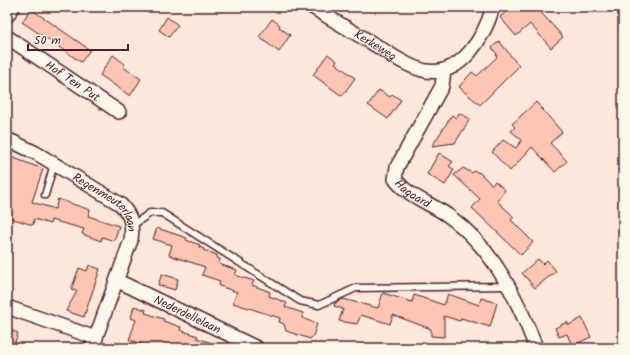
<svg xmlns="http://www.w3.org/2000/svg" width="630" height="355" viewBox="0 0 630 355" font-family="Kalam,sans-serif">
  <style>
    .building { fill: #fec5b3; stroke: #4a1f2b }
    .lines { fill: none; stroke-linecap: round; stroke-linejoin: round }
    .service-casing { stroke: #4a1f2b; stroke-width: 9 }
    .minor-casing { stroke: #4a1f2b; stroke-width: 16 }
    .service { stroke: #fbf7ec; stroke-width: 6 }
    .minor { stroke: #fbf7ec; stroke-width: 13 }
    .labels { text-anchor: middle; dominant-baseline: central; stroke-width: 4; stroke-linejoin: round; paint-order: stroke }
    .street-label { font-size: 12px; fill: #4a1f2b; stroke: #fbf7ec }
  </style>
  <rect width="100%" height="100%" fill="#fce8db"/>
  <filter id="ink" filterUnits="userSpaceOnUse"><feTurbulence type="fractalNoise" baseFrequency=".025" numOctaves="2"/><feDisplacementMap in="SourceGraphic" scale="8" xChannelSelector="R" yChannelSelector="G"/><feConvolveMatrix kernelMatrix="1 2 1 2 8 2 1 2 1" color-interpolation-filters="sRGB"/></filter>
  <g filter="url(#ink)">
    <!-- building -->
    <path class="building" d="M512,7H536L563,37L551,48L530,24L516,36L500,17Z
      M31,9L90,50L81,62L22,22Z
      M167,17L178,25L169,37L159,30Z
      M272,19L280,25L279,27L290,35L279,52L259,37Z
      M499,41L519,66L480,105L459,87L472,72L477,76L497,57L496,55L497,54L492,48Z
      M328,54L337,61L335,63L355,78L342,96L313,75Z
      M113,55L125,64L123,67L141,79L130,96L100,75Z
      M379,90L390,97L392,94L401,100L388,119L368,105Z
      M536,102L562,132L550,143L567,161L555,172L532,147L510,171L492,152L503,140L516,148L522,140L511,131L515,127L512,124Z
      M459,113L470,119L455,143L432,146L452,115L456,118Z
      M439,153L453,162L449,166L454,170L445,185L427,174Z
      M11,157L43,169L32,202L55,209L58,199L90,210L88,216L119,226L114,241L102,237L101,241L82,234L84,229L51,220L50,224L34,219L33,225L7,217V169Z
      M463,168L472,173L475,171L480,173L492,185L495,181L505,190L497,201L514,217L511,220L533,242L521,255L472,208L480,199L454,175Z
      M157,228L187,238L186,240L200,245L199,247L204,249L203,250L217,255V258L220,259L219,264L237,270L235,275L254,281L252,285L270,292L269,296L287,303L285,307L303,313L302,318L317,324L313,336L310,339L286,331L284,324L279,322L280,318L233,303L237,292L219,286L220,281L202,275L205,267L169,255L172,245L153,239Z
      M538,259L543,264L547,260L556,271L535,288L522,273Z
      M89,265L100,269L84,317L66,311L77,291L71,290L79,268L87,271Z
      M162,274L178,279L175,290L158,285Z
      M383,293L412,302L414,295L444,305L448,294L479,305L481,298L497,303L490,327L461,318L460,321L444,316V337L431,336V329L393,315L390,324L361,315L357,324L339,321L343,309L334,306L335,303L343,299L378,308Z
      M134,306L146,310L145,313L164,319L163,321L181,327L180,330L198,336L197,338L221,346V348H145L139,346L140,343L129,340L136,320L131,318Z
      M582,318L591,337L572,346L567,334L559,337L555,328L567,322L569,325Z
      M7,329L18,333L13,348H7Z"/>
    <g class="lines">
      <defs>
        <path id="service" d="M45,195L54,164
          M133,225L150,213H162L300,301L319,305L356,288L508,286"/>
        <g id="minor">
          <path id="s1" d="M312,7C333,20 355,33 377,46C393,56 408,67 426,71C462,77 485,35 493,7"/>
          <path d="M7,16L13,7"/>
          <path id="s2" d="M7,37L119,112"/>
          <path id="s3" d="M444,70L442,86L397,167L395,179C408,197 433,204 450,217C493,248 518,299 536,348"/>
          <path id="s4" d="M7,139L36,153L120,204C131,215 133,224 131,240L92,348"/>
          <path id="s5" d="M118,281L257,348"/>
          <path d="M7,307L96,338"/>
        </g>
      </defs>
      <!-- service casing -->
      <use href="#service" class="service-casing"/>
      <!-- minor casing -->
      <use href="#minor" class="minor-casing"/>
      <!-- service -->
      <use href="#service" class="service"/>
      <!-- minor -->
      <use href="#minor" class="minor"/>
    </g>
  </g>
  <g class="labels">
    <!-- street labels -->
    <g class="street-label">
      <text stroke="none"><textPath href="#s1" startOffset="74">Kerkeweg</textPath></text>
      <text stroke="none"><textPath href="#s2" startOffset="79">Hof Ten Put</textPath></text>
      <text stroke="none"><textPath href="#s3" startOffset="144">Hagaard</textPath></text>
      <text stroke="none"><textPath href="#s4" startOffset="119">Regenmeuterlaan</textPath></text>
      <text stroke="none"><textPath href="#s5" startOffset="77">Nederdellelaan</textPath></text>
    </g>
  </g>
  <!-- margin -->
  <rect width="630" height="355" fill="none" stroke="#fbf7ec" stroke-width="24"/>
  <rect x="12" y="12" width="606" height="331" fill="none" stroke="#4a1f2b" stroke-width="1.5" filter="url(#ink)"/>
  <!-- scale -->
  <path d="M28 44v6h100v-6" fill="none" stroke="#4a1f2b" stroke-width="2"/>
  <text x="34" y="44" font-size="12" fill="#4a1f2b" stroke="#fbf7ec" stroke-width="3" paint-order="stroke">50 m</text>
</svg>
